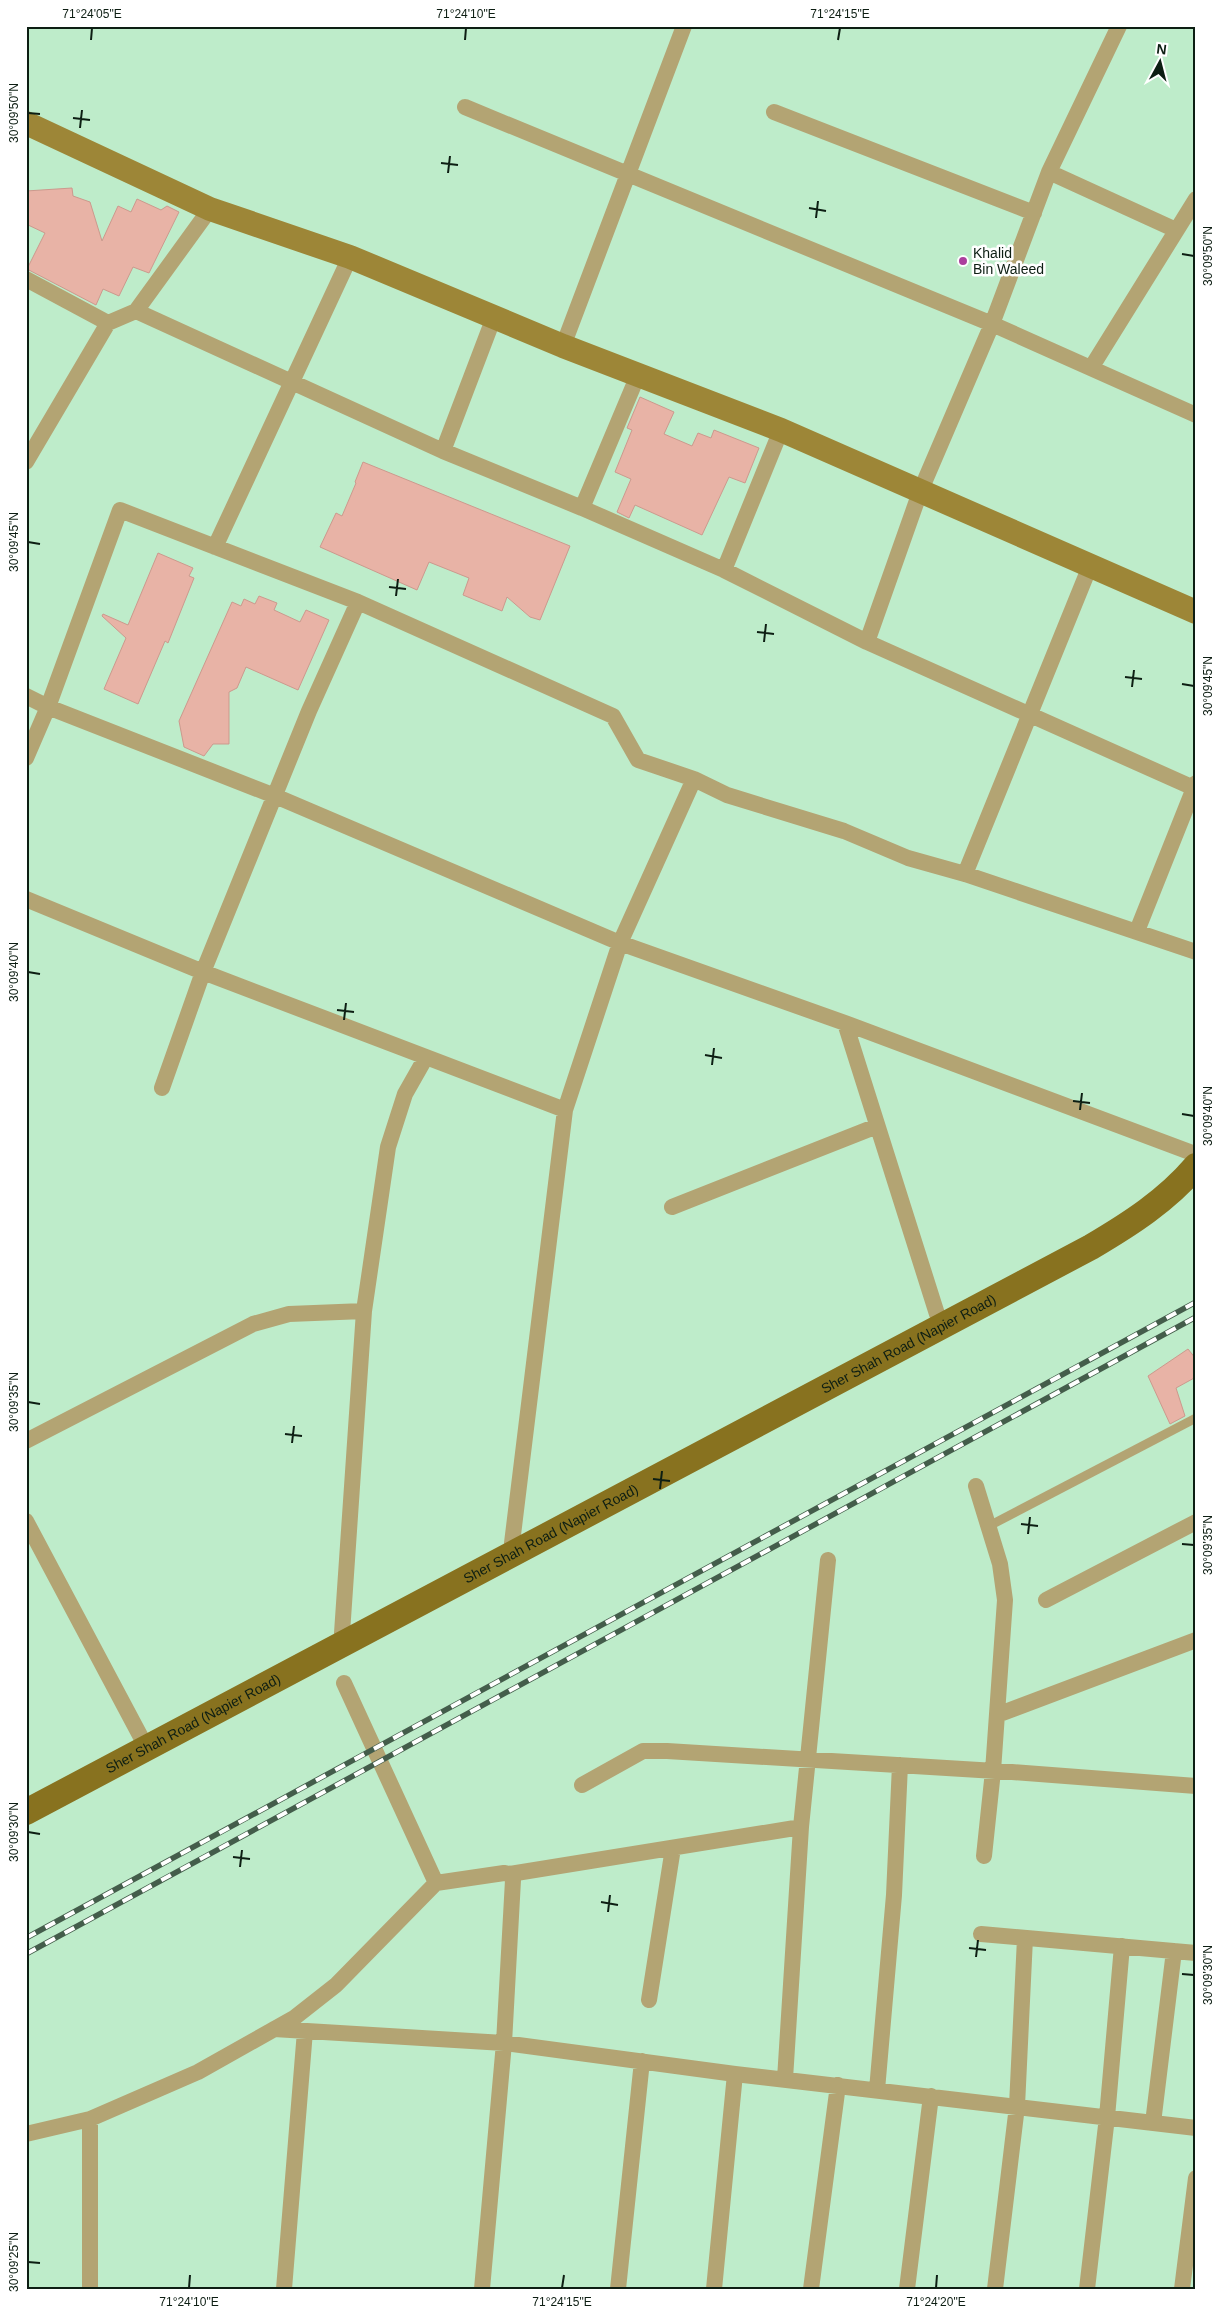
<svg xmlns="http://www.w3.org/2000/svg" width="1222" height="2315" viewBox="0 0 1222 2315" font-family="Arial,sans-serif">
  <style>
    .building { fill: #e8b3a6; stroke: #cc998d }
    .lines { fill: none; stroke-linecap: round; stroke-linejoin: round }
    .service { stroke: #b3a473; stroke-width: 9 }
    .minor { stroke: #b3a473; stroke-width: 16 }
    .secondary { stroke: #9d8637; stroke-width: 24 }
    .primary { stroke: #88721f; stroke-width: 26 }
    .rail-casing { stroke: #445d4b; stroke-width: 5.5 }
    .rail { stroke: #fff; stroke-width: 4; stroke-dasharray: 11; stroke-linecap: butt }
    .ticks { fill: none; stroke: #0d1e13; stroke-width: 2 }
    .poi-dot { fill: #ab3e9d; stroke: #fff; stroke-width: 2 }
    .labels { text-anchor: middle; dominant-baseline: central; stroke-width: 5; stroke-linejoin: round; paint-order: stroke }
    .poi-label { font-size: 14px; fill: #0d1e13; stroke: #fff; text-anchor: start }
    .street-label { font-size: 14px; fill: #0d1e13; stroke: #fff }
    .neatline { fill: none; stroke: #0d1e13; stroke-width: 2 }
    .ticks-label { font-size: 12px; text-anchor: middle; fill: #0d1e13 }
  </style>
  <rect width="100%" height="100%" fill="#beecca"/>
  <!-- building -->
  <path class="building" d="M72,188L73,196L90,202L102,241L118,206L131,212L137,199L161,210L167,206L179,212L149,273L133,267L119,296L103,289L96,305L27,269L45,233L26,224V191Z
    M640,397L674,412L664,434L692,446L698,433L711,438L714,430L759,448L745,483L729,477L702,535L635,505L629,518L617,512L631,479L615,472L632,430L627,428Z
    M363,462L570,546L540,620L530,617L507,597L502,611L463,595L469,578L429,562L417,590L320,547L336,513L342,516L356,483L355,482Z
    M158,553L193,568L189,576L194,578L168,643L165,641L138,704L104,689L126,638L102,616L103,614L128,625Z
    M259,596L277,603L274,610L300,622L306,610L329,620L298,690L246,667L237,688L229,692V744H213L204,756L184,747L179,721L232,602L241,606L244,599L255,604Z
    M1188,1349L1196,1359V1377L1176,1388L1185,1416L1170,1424L1148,1376Z"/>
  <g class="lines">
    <!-- service -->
    <path class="service" d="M989,1526L1196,1418"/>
    <!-- minor -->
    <path class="minor" d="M465,107L992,324L1196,415
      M774,112L1034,213
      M1049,172L1176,230
      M26,279L108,323
      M136,311L443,451L582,508L724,570L867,642L1196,789
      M563,346L684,26
      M1091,368L1196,199
      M443,451L494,317
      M26,462L108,323L136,311L210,209
      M582,508L638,375
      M215,547L350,257
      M724,570L781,430
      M867,642L920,492L992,324L1049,172L1119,26
      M26,696L48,707L275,796L620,943L845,1023L1195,1154
      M26,758L48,707L120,510L358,602L613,716L638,760L694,779L727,795L844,831L908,858L965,874L1196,952
      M965,874L1090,566
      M26,899L203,972L565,1110
      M1137,931L1196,783
      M845,1023L937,1314
      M162,1088L203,972L309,711L358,602
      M672,1207L877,1126
      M26,1441L253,1324L289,1314L364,1311
      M976,1486L1000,1564L1005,1600L993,1771L984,1856
      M26,1521L143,1741
      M512,1543L565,1110L620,943L694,779
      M1046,1600L1196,1522
      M342,1633L364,1311L388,1147L405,1094L426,1057
      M344,1683L436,1883L504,1873L510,1874L513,1880L504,2043L482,2289
      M997,1715L1196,1640
      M582,1785L643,1751H667L1012,1772L1196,1786
      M510,1874L801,1827
      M981,1934L1196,1953
      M649,2000L673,1848
      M274,2029L504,2043L735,2074L1196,2128
      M785,2079L801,1827L828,1560
      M877,2090L894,1895L900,1765
      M1153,2123L1174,1951
      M26,2134L90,2119L198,2072L294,2018L336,1985L436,1883
      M90,2289V2119
      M284,2289L305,2031
      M618,2289L642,2061
      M714,2289L735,2074
      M811,2289L838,2085
      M907,2289L931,2096
      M995,2289L1017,2106L1025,1938
      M1087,2289L1107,2117L1122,1946
      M1182,2289L1196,2178"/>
    <!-- secondary -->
    <path class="secondary" d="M26,123L210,209L350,257L563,346L781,430L1196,612"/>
    <!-- primary -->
    <path class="primary" id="s1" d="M26,1812L1091,1247C1130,1224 1166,1201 1196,1166"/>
    <defs>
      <path id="rail" d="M26,1938L1196,1302
        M26,1954L1196,1317"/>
    </defs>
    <!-- rail casing -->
    <use href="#rail" class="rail-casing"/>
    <!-- rail -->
    <use href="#rail" class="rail"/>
  </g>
  <!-- ticks -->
  <path class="ticks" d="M91,40L92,28M465,40L466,28M838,40L840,28M28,113L40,114M73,118L90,120M80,128L82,110M441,163L458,165M448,173L450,156M809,208L826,211M816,218L818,201M1182,254L1194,256M28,542L40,544M389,587L406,589M396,596L398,579M757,632L774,634M764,642L766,624M1125,677L1142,679M1182,684L1194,686M1132,687L1134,670M28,972L40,974M337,1010L354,1012M344,1020L346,1003M705,1055L722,1058M712,1065L714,1048M1073,1101L1090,1103M1080,1110L1082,1093M1182,1114L1194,1116M28,1402L40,1404M285,1434L302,1436M292,1443L294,1426M653,1479L670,1481M660,1489L662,1471M1021,1524L1038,1526M1028,1534L1030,1517M1182,1544L1194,1545M28,1832L40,1834M233,1857L250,1859M240,1867L242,1850M601,1902L618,1905M608,1912L610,1895M969,1948L986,1950M976,1957L978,1940M1182,1974L1194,1975M28,2262L40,2263M189,2288L190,2275M562,2288L564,2275M936,2288L937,2275"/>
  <!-- markers -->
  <circle class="poi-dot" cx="963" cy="261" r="5"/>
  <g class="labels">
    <!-- poi labels -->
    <g class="poi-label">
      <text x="973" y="253">Khalid<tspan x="973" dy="16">Bin Waleed</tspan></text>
    </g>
    <!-- street labels -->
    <g class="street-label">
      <text stroke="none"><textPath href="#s1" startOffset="999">Sher Shah Road (Napier Road)</textPath></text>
      <text stroke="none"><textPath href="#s1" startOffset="594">Sher Shah Road (Napier Road)</textPath></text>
      <text stroke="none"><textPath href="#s1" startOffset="189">Sher Shah Road (Napier Road)</textPath></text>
    </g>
  </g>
  <!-- border -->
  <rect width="1222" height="2315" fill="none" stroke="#ffffff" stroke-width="55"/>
  <!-- north arrow -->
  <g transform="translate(1160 62) rotate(7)" stroke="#ffffff" stroke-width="4" paint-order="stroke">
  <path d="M0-4L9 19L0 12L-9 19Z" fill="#0d1e13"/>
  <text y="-8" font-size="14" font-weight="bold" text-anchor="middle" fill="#0d1e13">N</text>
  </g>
  <rect x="28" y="28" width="1166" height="2260" class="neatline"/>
  <g class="ticks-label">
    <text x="92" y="18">71°24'05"E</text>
    <text x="466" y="18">71°24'10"E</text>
    <text x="840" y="18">71°24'15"E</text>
    <text transform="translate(14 113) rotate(-90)" y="4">30°09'50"N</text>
    <text transform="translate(1208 256) rotate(-90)" y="4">30°09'50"N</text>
    <text transform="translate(14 542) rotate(-90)" y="4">30°09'45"N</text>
    <text transform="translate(1208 686) rotate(-90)" y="4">30°09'45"N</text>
    <text transform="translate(14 972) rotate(-90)" y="4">30°09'40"N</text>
    <text transform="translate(1208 1116) rotate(-90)" y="4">30°09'40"N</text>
    <text transform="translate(14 1402) rotate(-90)" y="4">30°09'35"N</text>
    <text transform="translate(1208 1545) rotate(-90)" y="4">30°09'35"N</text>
    <text transform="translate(14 1832) rotate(-90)" y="4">30°09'30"N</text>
    <text transform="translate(1208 1975) rotate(-90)" y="4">30°09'30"N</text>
    <text transform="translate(14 2262) rotate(-90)" y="4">30°09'25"N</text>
    <text x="189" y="2306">71°24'10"E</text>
    <text x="562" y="2306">71°24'15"E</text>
    <text x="936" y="2306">71°24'20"E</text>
  </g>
</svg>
